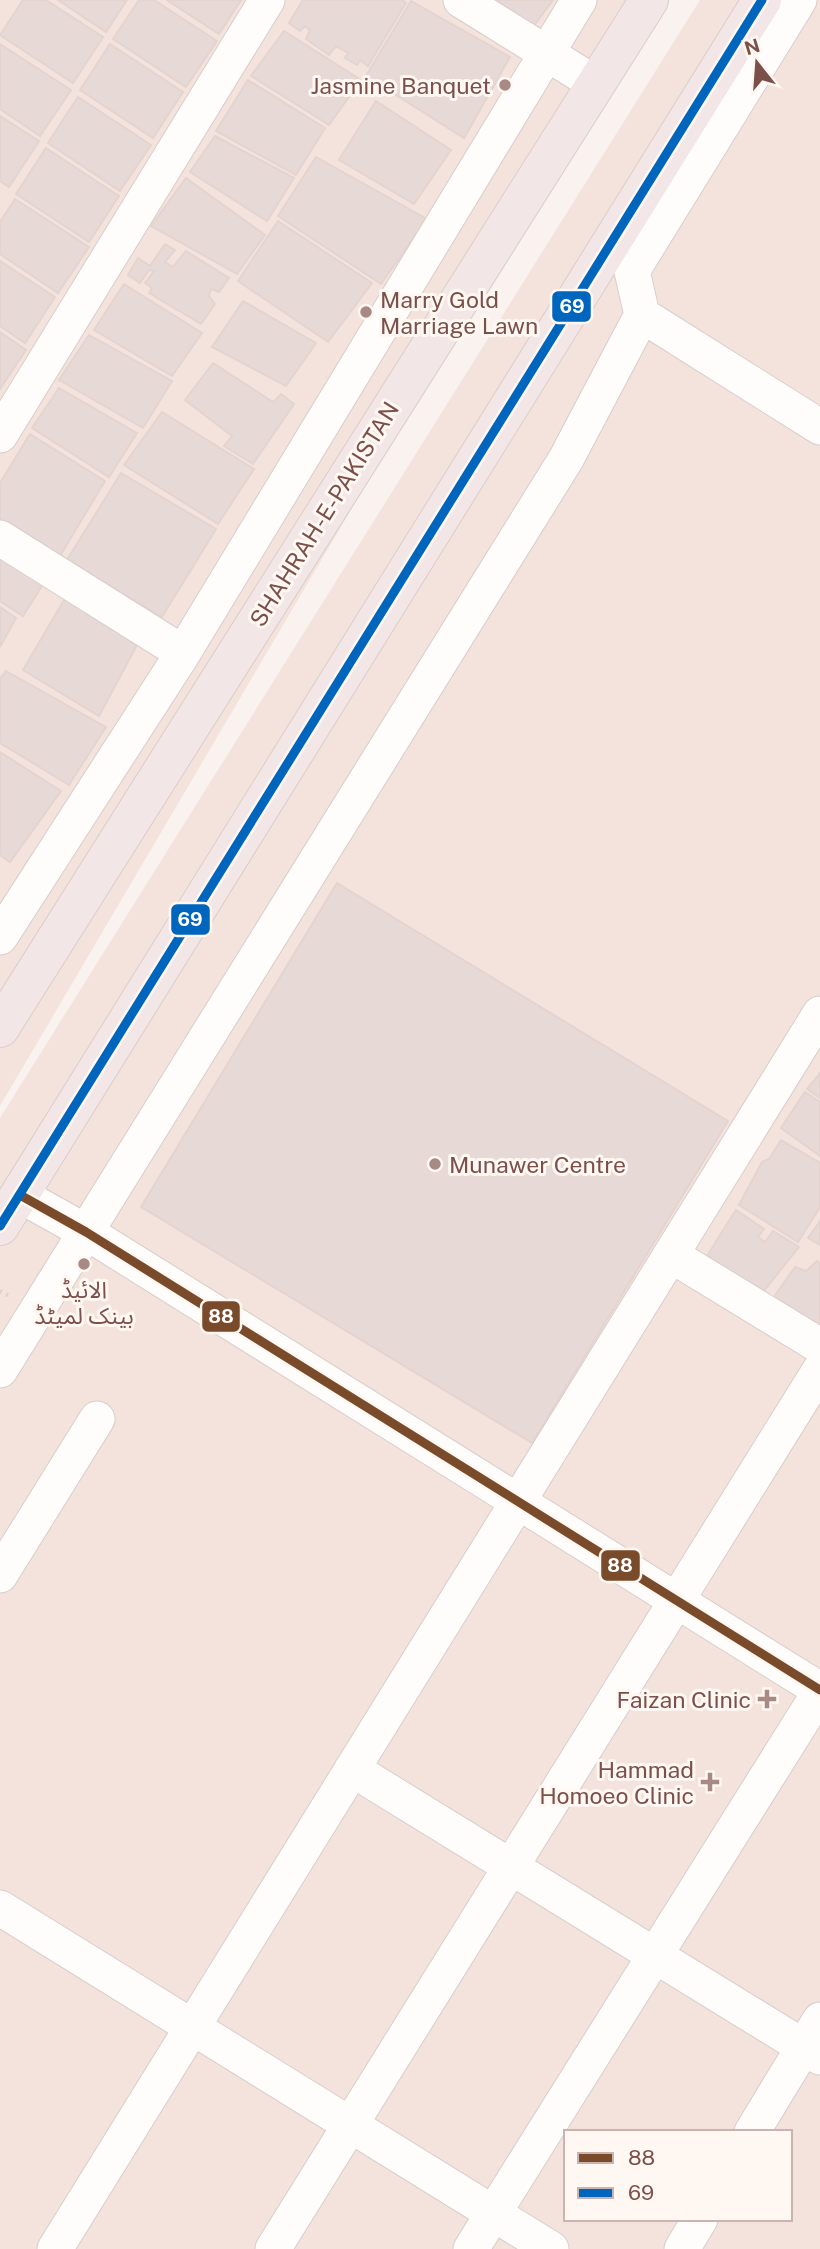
<svg xmlns="http://www.w3.org/2000/svg" width="820" height="2249" viewBox="0 0 820 2249" font-family="'Public Sans','Noto Sans Arabic',sans-serif">
  <style>
    .residential { fill: #f3e3dc; fill-rule: evenodd }
    .building { fill: #e7d9d5; stroke: #e3d4d0; stroke-width: 2 }
    .lines { fill: none; stroke-linecap: round; stroke-linejoin: round }
    .minor-casing { stroke: #d9cdca; stroke-width: 37 }
    .highway-casing { stroke: #dbcdca; stroke-width: 40 }
    .path { stroke: #ddd1ce; stroke-width: 4.5; stroke-dasharray: 2 5; stroke-linecap: butt }
    .minor { stroke: #fefdfc; stroke-width: 35 }
    .highway { stroke: #f2e6e6; stroke-width: 38 }
    .bus-1-casing { stroke: #fff7f2; stroke-width: 14 }
    .bus-2-casing { stroke: #fff7f2; stroke-width: 14 }
    .bus-1 { stroke: #7a4b2a; stroke-width: 9 }
    .bus-2 { stroke: #0065bd; stroke-width: 9 }
    .poi-dot { fill: #a88983; stroke: #fff7f2; stroke-width: 2.5 }
    .labels { text-anchor: middle; dominant-baseline: central; stroke-width: 6; stroke-linejoin: round; paint-order: stroke }
    .poi-label { font-size: 23px; fill: #7c504a; stroke: #fff7f2; text-anchor: end }
    .street-label { font-size: 23px; fill: #7c504a; stroke: #fff7f2 }
    .line-badge { stroke: #fff7f2; stroke-width: 2.5 }
    .badge-label { font-size: 19px; text-anchor: middle; font-weight: bold; fill: #fff }
  </style>
  <rect width="100%" height="100%" fill="#faf2ee"/>
  <!-- residential -->
  <path class="residential" d="M0,0H651L0,1106Z
    M700,0H820V2249H0V1118ZM566,2132H790V2219H566Z"/>
  <!-- building -->
  <path class="building" d="M23,0H46L103,37L73,83L0,35Z
    M58,0H127L106,32Z
    M139,0H154L217,41L186,87L113,39Z
    M167,0H241L219,34Z
    M303,0H402L406,3L368,66L360,60L357,65L345,58L348,53L336,46L329,55L306,39L310,30L305,26L300,31L289,23Z
    M496,0H553L534,26Z
    M411,1L510,57L464,138L366,76Z
    M284,31L361,80L329,125L251,76Z
    M0,44L71,90L40,136L0,109Z
    M110,44L183,92L153,138L80,90Z
    M248,80L325,128L296,175L216,131Z
    M78,97L151,145L120,191L48,143Z
    M376,101L451,150L414,204L339,160Z
    M0,116L39,141L9,187L0,181Z
    M215,136L294,178L267,221L190,172Z
    M46,148L119,196L89,242L16,194Z
    M316,157L427,219L381,284L278,216Z
    M186,178L265,235L237,274L151,226Z
    M15,199L89,247L58,293L0,254V222Z
    M278,221L372,283L328,342L238,281Z
    M165,244L175,250L165,262L173,267L186,251L229,278L219,292L211,289L209,296L215,304L201,324L149,293L152,288L145,283L154,271L149,270L140,283L128,275L138,258L150,266Z
    M0,261L55,297L25,343L0,326Z
    M124,284L202,333L172,376L94,330Z
    M243,301L316,343L286,386L212,347Z
    M0,332L26,350L0,389Z
    M89,335L172,381L143,428L59,380Z
    M213,363L273,402L281,394L294,404L253,464L224,446L232,436L185,400Z
    M59,388L137,433L109,477L32,428Z
    M162,412L254,469L218,524L124,465Z
    M30,434L105,481L60,556L0,520V483Z
    M121,473L216,529L162,617L67,560Z
    M0,549L45,581L23,616L0,601Z
    M67,595L139,641L99,716L23,670Z
    M0,607L16,618L0,647Z
    M6,671L106,727L69,785L0,743V679Z
    M0,752L61,791L10,862L0,855Z
    M337,883L728,1121L532,1443L141,1207Z
    M820,1073V1098L807,1089Z
    M805,1092L820,1102V1156L781,1128Z
    M781,1140L820,1163V1207L798,1242L739,1205L762,1162L769,1159Z
    M736,1210L764,1229L758,1237L765,1242L773,1231L799,1247L763,1292L707,1256Z
    M820,1221V1245L808,1238Z
    M817,1261L820,1263V1326L774,1297L795,1267L806,1271Z"/>
  <g class="lines">
    <defs>
      <path id="minor" d="M461,0L596,84
        M642,315L820,427
        M0,435L267,0
        M0,538L183,653
        M0,937L183,653L579,0
        M20,1195L86,1232L820,1690
        M671,1255L820,1346
        M0,1370L566,459L642,315L632,271L799,0
        M0,1575L97,1419
        M352,1769L820,2057
        M0,1908L551,2249
        M752,2132L820,2020
        M55,2249L820,1014
        M273,2249L820,1370
        M471,2249L820,1692
        M682,2249L700,2219"/>
      <path id="highway" d="M0,1028L649,0
        M0,1226L762,0"/>
    </defs>
    <!-- minor casing -->
    <use href="#minor" class="minor-casing"/>
    <!-- highway casing -->
    <use href="#highway" class="highway-casing"/>
    <!-- path -->
    <path class="path" d="M0,1291L9,1296"/>
    <!-- minor -->
    <use href="#minor" class="minor"/>
    <!-- highway -->
    <use href="#highway" class="highway"/>
    <defs>
      <path id="bus-1" d="M20,1195L86,1232L820,1690"/>
      <path id="bus-2" d="M0,1226L762,0"/>
    </defs>
    <!-- bus-1 casing -->
    <use href="#bus-1" class="bus-1-casing"/>
    <!-- bus-2 casing -->
    <use href="#bus-2" class="bus-2-casing"/>
    <!-- bus-1 -->
    <use href="#bus-1" class="bus-1"/>
    <!-- bus-2 -->
    <use href="#bus-2" class="bus-2"/>
  </g>
  <!-- markers -->
  <g class="poi-dot">
    <circle cx="505" cy="85" r="7"/>
    <circle cx="366" cy="312" r="7"/>
    <circle cx="435" cy="1164" r="7"/>
    <circle cx="84" cy="1264" r="7"/>
    <path d="M763.5 1688.5h7v7h7v7h-7v7h-7v-7h-7v-7h7z"/>
    <path d="M706.5 1771.5h7v7h7v7h-7v7h-7v-7h-7v-7h7z"/>
  </g>
  <g class="labels">
    <!-- poi labels -->
    <g class="poi-label">
      <text x="491" y="85">Jasmine Banquet</text>
      <text x="380" y="299" text-anchor="start">Marry Gold<tspan x="380" dy="26">Marriage Lawn</tspan></text>
      <text x="449" y="1164" text-anchor="start">Munawer Centre</text>
      <text x="84" y="1289" text-anchor="middle">الائیڈ<tspan x="84" dy="26">بینک لمیٹڈ</tspan></text>
      <text x="751" y="1699">Faizan Clinic</text>
      <text x="694" y="1769">Hammad<tspan x="694" dy="26">Homoeo Clinic</tspan></text>
    </g>
    <!-- street labels -->
    <g class="street-label">
      <text transform="translate(324 514) rotate(-58)">SHAHRAH-E-PAKISTAN</text>
    </g>
  </g>
  <g class="line-badge">
    <rect x="551" y="290" width="41" height="33" rx="7" fill="#0065bd"/>
    <rect x="170" y="903" width="41" height="33" rx="7" fill="#0065bd"/>
    <rect x="201" y="1300" width="40" height="33" rx="7" fill="#7a4b2a"/>
    <rect x="600" y="1549" width="41" height="33" rx="7" fill="#7a4b2a"/>
  </g>
  <g class="badge-label">
    <text x="572" y="313">69</text>
    <text x="190" y="926">69</text>
    <text x="221" y="1323">88</text>
    <text x="620" y="1572">88</text>
  </g>
  <!-- legend -->
  <rect x="564" y="2130" width="228" height="91" fill="#fff7f2" stroke="#cbb4af" stroke-width="2"/>
  <rect x="578" y="2153" width="35" height="10" fill="#7a4b2a" stroke="#cbb4af" stroke-width="2"/>
  <text x="628" y="2165" font-size="21" fill="#7c504a">88</text>
  <rect x="578" y="2188" width="35" height="10" fill="#0065bd" stroke="#cbb4af" stroke-width="2"/>
  <text x="628" y="2200" font-size="21" fill="#7c504a">69</text>
  <!-- north arrow -->
  <g transform="translate(757 63) rotate(343)" stroke="#fff7f2" stroke-width="5" paint-order="stroke">
  <path d="M0-5L12 26L0 18L-12 26Z" fill="#7c504a"/>
  <text y="-10" font-size="19" font-weight="bold" text-anchor="middle" fill="#7c504a">N</text>
  </g>
</svg>
